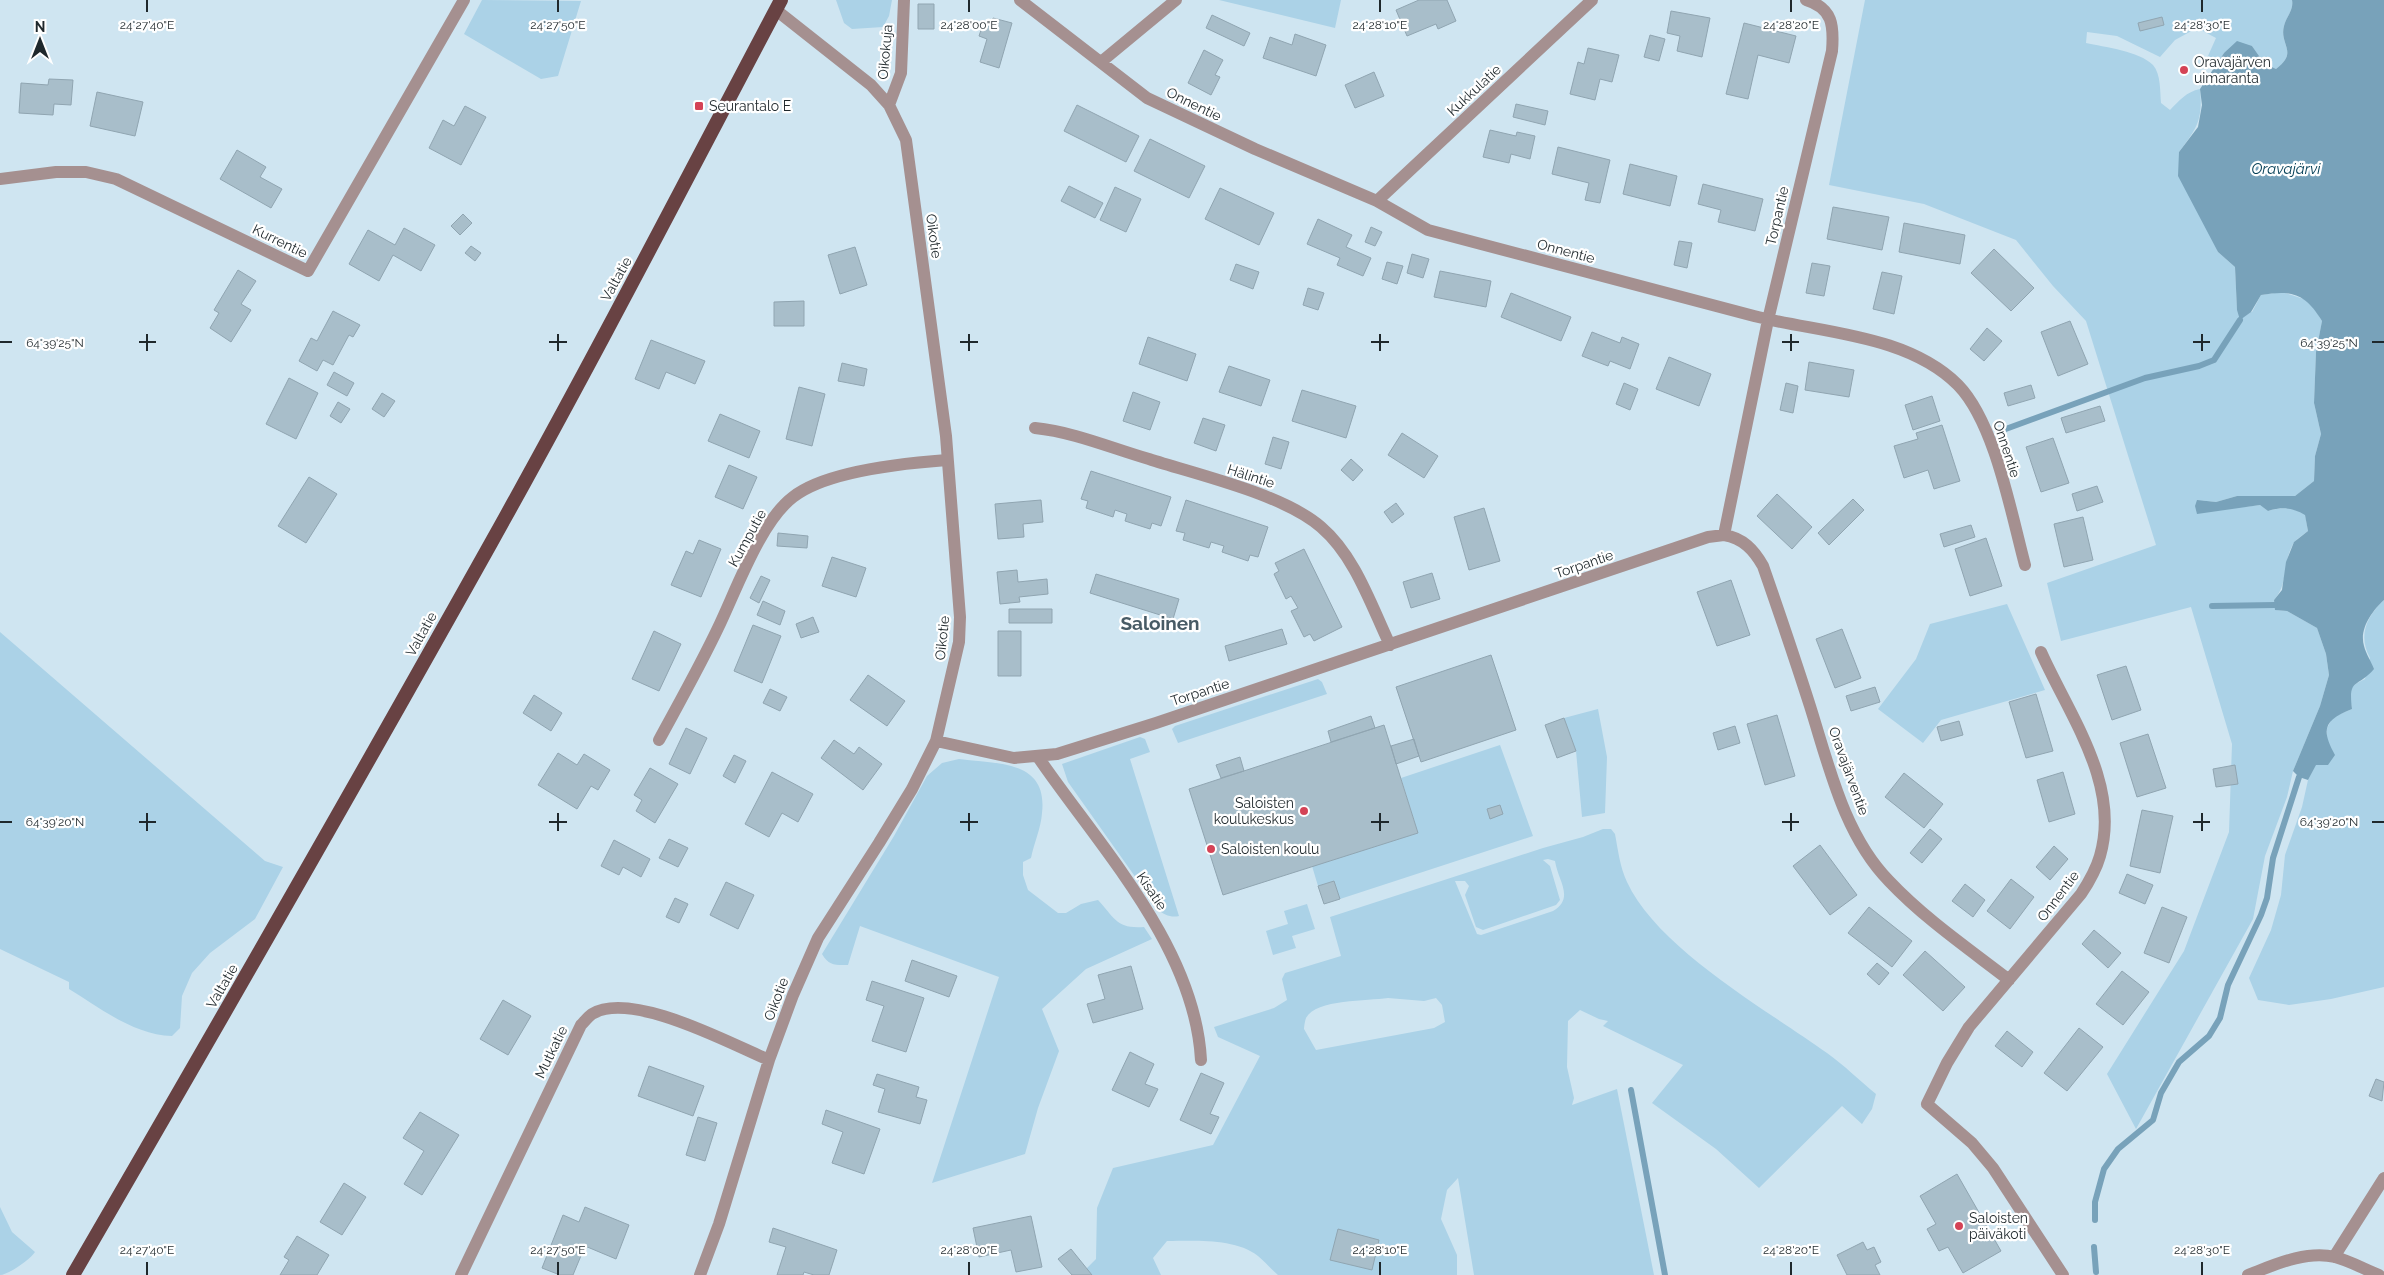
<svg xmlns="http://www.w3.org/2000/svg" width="2384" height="1275" viewBox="0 0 2384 1275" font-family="Raleway,sans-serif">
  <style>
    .green { fill: #abd2e7; fill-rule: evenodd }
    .water { fill: #78a2ba }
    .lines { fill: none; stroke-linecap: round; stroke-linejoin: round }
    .stream { stroke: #78a2ba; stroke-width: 6 }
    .building { fill: #a8beca; stroke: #90a5b1 }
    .minor { stroke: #a59090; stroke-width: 12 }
    .trunk { stroke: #684243; stroke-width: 14 }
    .ticks { fill: none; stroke: #1f282c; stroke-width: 2 }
    .poi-dot { fill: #d44356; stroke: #fff; stroke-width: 2 }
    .labels { text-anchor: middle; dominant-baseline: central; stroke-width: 4.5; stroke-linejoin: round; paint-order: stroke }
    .street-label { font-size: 14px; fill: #1f282c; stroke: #fff }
    .poi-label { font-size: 14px; fill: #1f282c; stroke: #fff; text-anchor: start }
    .water-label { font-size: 15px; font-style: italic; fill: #003c54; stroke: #fff }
    .district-label { font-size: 19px; font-weight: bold; fill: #485b65; stroke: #fff }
    .ticks-label { font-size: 12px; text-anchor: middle; fill: #1f282c; stroke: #fff; stroke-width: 4.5; stroke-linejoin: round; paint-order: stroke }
  </style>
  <rect width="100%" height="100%" fill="#cfe5f1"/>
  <!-- green -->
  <path class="green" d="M482,0L581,1L558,76L541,79L464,34Z
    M836,0H892L889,16L883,27L852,29L844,23Z
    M1219,0H1341L1335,28Z
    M1865,0H2292C2294,10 2286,17 2284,26C2279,46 2299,51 2276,69L2264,63L2252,46L2224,53L2217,63L2208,56L2216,38L2197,28L2175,40L2160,57L2117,36L2087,32L2086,43C2104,47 2139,51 2153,65C2161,74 2160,92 2161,103L2170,110C2180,100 2186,92 2200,89C2203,120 2197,128 2179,152L2218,252L2235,267L2237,309L2252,312L2261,295L2282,292L2310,301L2322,321L2316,352L2314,403L2321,434L2315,456L2314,481L2295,496H2237L2216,502L2197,500L2244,507L2260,505L2268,511C2282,507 2292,507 2305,514L2308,531C2303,535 2296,539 2293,544C2282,564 2289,583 2274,600L2276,610L2287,611L2317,628L2326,654L2329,675L2320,706L2293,771L2287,797L2265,856L2253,919L2136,1129L2107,1074L2184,951L2229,832L2232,744L2191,607L2061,641L2047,583L2156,545L2086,321L2053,286L2016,240L1924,204L1829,185Z
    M2384,600V987L2331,999L2289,1005L2258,1000L2249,978L2271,930L2281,895L2285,855L2302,807L2308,780L2327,741V728L2333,717L2352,709C2349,691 2347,687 2365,679L2370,658C2358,636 2366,617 2384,600Z
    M2007,604L2045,690L1941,720L1923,743L1878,709L1916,659L1930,624Z
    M0,632L265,861L283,867L255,919L210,953L192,973L182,996L180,1028L172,1036C134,1035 100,1008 69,989V982L0,949Z
    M1318,679L1322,682L1327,694L1178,743L1172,729L1175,726Z
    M1598,709L1607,757L1605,813L1582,817L1576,751L1564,718Z
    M1140,737L1145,739L1150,752L1130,759L1179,916C1172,918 1163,915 1158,909L1068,782L1062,764Z
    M1500,745L1533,836L1340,899L1334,881L1318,886L1312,866L1418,833L1401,778Z
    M959,759C998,764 1048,760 1042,813C1041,828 1034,843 1031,858L1023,862V875L1028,890L1058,913H1066L1081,904L1098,900C1115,918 1116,929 1144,927L1152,939L1086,969L1042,1009L1059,1051L1038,1108L1025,1154L932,1183L999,977L860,926L848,965C835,965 829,966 822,954L894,836L927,776L942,763Z
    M1603,829H1611L1615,834C1618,850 1620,867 1627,882C1658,949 1767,1010 1827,1053C1844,1065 1860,1081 1876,1094L1872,1109L1862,1124L1842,1106L1759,1188L1716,1149L1652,1103L1683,1065L1603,1026L1608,1021L1599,1019L1580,1010L1568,1021L1567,1067L1574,1098L1572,1105L1617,1089L1654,1275H1474L1458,1178L1447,1190L1441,1219L1457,1255V1275H1278C1271,1269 1265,1262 1258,1256C1235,1238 1195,1241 1167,1241L1153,1258L1161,1275H1080L1096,1259L1097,1208L1113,1168L1213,1145L1260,1056L1218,1037L1214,1027L1274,1008L1287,1000L1282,979L1285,973L1341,956L1330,917L1543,848L1583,837ZM1548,859L1555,861C1558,881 1575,898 1553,911L1481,935L1477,934L1455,881H1465L1469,886L1465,895L1476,927L1483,930L1556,905L1560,900L1550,866L1543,860ZM1388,998L1424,1001L1436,998L1442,1005L1445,1022L1434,1028L1316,1050L1304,1029C1304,1026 1305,1021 1306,1018C1316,999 1368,1001 1388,998Z
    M1307,904L1315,929L1292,936L1296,948L1273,955L1266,931L1288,924L1284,911Z
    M0,1207L12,1232L35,1252C31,1259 8,1275 0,1275Z"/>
  <!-- water -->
  <path class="water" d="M2292,0H2384V600C2372,611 2359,629 2364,646C2366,654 2371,661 2374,669C2357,689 2348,677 2352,709C2325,720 2320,728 2335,755L2328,765H2316L2308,780L2299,777L2293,771L2320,706L2329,675L2326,654L2317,628L2287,611L2275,610L2274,600L2282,590L2286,562L2294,542L2308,531L2305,515C2292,507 2281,507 2268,511L2260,505L2197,514L2195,506L2197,500L2216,502L2237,496H2295L2314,481L2315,456L2321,434L2314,403L2316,352L2322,321C2305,293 2292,290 2261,295L2251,312L2240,320L2237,310L2235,267L2218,252L2178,176L2179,152L2198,127L2202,105L2200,89L2224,53L2237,41L2252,46L2264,63L2276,69C2299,52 2279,45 2284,26C2286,17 2294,10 2292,0Z"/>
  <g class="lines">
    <!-- stream -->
    <path class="stream" d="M2003,430L2145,378L2199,366L2214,360L2240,320
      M2212,606L2275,605
      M1631,1090L1665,1275
      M2095,1220V1202L2104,1169L2118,1149L2153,1120L2161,1093L2179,1062L2209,1036L2220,1018L2228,985L2261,915L2267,898L2273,858L2299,777
      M2094,1247L2096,1272"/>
  </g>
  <!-- building -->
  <path class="building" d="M1419,0H1447L1456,21L1438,29L1436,24L1407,36L1396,10Z
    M918,4H934V29H918Z
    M1671,11L1710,18L1702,57L1677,51L1680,36L1667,33Z
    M1212,15L1250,33L1244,46L1206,28Z
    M2162,17L2164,25L2140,31L2138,23Z
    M993,18L1012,23L999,68L980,62L987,39L979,36L983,24L991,27Z
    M1744,23L1796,36L1789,63L1758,55L1748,99L1726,94Z
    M1295,34L1326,45L1316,76L1263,58L1270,37L1292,45Z
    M1650,35L1665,39L1659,61L1644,57Z
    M1588,48L1619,55L1612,82L1600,79L1595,100L1570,94L1578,62L1584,64Z
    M1204,50L1223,60L1215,75L1220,77L1211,95L1188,83Z
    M1374,72L1384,96L1355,108L1345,85Z
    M49,79L73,80L71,105L54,104L53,115L19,113L21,83L48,85Z
    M97,92L143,102L135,136L90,126Z
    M1516,104L1548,111L1545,125L1513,117Z
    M1077,105L1139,136L1126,162L1064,131Z
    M465,106L486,117L461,165L429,148L443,120L454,126Z
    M1490,130L1516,136L1517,132L1535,136L1530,159L1511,154L1509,163L1483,157Z
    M1150,139L1205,166L1189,198L1134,171Z
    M1558,147L1610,160L1600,203L1585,200L1589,183L1552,174Z
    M237,150L266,167L260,177L282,189L271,208L220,179Z
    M1630,164L1677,176L1670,206L1623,194Z
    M1703,184L1763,199L1755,231L1718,222L1721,210L1698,204Z
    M1069,186L1103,203L1095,218L1061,201Z
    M1115,187L1141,199L1126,232L1100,220Z
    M1220,188L1274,213L1259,245L1205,219Z
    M1833,207L1889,217L1882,250L1827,239Z
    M463,214L472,223L460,235L451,226Z
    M1318,219L1352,235L1346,247L1371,258L1363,276L1337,265L1340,258L1307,244Z
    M1904,223L1965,235L1960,264L1899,252Z
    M1371,227L1382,232L1375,246L1365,242Z
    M404,228L435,245L421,271L393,255L379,281L349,264L368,230L395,245Z
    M1679,241L1692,243L1687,268L1674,265Z
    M471,246L481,253L475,261L465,253Z
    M855,247L867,285L840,294L828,255Z
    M1994,249L2034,288L2011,311L1971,273Z
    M1412,254L1429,259L1423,278L1407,273Z
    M1387,262L1403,266L1397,284L1382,279Z
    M1812,263L1830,266L1824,296L1806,293Z
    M1236,264L1259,272L1253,289L1230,280Z
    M238,270L256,281L241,304L251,310L231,342L210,328L219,313L214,310Z
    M1440,271L1491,281L1486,307L1434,297Z
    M1882,272L1902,276L1894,314L1873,309Z
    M1308,288L1324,293L1318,310L1303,305Z
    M1511,293L1571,317L1561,341L1501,317Z
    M804,301V326H774V302Z
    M333,311L360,325L353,337L349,335L333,365L323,360L317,371L299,361L311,338L317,341Z
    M2070,321L2088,364L2058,376L2041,332Z
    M1987,328L2002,341L1984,361L1970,349Z
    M1592,332L1620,343L1622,337L1639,344L1630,369L1610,361L1608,366L1582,356Z
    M1148,337L1196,354L1187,381L1139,364Z
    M651,340L705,361L695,384L666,372L659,389L635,379Z
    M1669,357L1711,374L1699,406L1656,389Z
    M1809,362L1854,370L1849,397L1805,390Z
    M842,363L867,369L864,386L838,381Z
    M1229,366L1270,380L1261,406L1219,392Z
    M334,372L354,383L347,396L327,385Z
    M289,378L318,393L296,439L266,424Z
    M1624,383L1638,389L1630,410L1616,404Z
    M1786,383L1798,386L1793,413L1780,410Z
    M2031,385L2035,398L2008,406L2004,393Z
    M799,387L825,394L812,446L786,439Z
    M1302,390L1356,406L1346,438L1292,421Z
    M1133,392L1160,402L1150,430L1123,421Z
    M382,393L395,401L384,417L372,409Z
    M1932,396L1940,421L1913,430L1905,405Z
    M338,402L350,409L341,423L330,416Z
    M2100,406L2105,421L2066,433L2061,418Z
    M720,414L760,431L749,458L708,441Z
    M1203,418L1225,425L1216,451L1194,443Z
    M1942,425L1960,481L1934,489L1928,470L1904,478L1894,446L1918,439L1916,433Z
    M1402,433L1438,456L1424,478L1388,455Z
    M1273,437L1289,442L1281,469L1265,464Z
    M2053,438L2069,483L2041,492L2026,447Z
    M1351,459L1363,470L1353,481L1341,470Z
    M729,465L757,477L743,509L715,497Z
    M1091,471L1171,497L1161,526L1152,523L1150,529L1125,521L1127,514L1115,510L1113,517L1086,508L1088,501L1081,499Z
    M309,477L337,494L306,543L278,526Z
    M2097,486L2103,502L2077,511L2072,494Z
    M1777,494L1812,527L1792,549L1757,516Z
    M1853,499L1864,510L1829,545L1818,533Z
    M1041,500L1043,522L1023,524L1024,537L998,539L995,504Z
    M1186,500L1268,527L1258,557L1250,555L1248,561L1222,552L1224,546L1211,542L1209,548L1183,540L1185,533L1176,531Z
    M1396,503L1404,514L1392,523L1384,512Z
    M1484,508L1500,561L1469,570L1454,517Z
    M2083,517L2093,560L2064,567L2054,524Z
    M1971,525L1975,537L1944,547L1940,534Z
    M778,533L808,536L807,548L777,546Z
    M1986,538L2002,586L1970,596L1955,549Z
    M699,540L721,549L701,597L671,585L686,551L693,554Z
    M1304,549L1342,627L1314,641L1310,634L1304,637L1291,611L1298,608L1291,596L1286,599L1274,574L1279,571L1275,563Z
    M832,557L866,568L856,597L822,586Z
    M1017,570L1018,582L1047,579L1048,594L1019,597L1020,602L1000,604L997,572Z
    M1432,573L1440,599L1411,608L1403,582Z
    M1096,574L1179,599L1173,619L1090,593Z
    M761,576L770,580L759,603L750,598Z
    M1731,580L1750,635L1717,646L1697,592Z
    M763,601L785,611L780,625L757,615Z
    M1009,609H1052V623H1009Z
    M813,617L819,632L801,638L796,624Z
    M753,625L781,636L762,683L734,671Z
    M1282,629L1287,644L1229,661L1225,646Z
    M1842,629L1861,678L1835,688L1816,639Z
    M654,631L681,644L659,691L632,679Z
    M998,631H1021V676H998Z
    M1491,655L1516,730L1421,762L1396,687Z
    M2126,666L2141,710L2112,720L2097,675Z
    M868,675L905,701L887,726L850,700Z
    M1875,687L1880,702L1851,711L1846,696Z
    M770,689L787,697L780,711L763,703Z
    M2036,694L2053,751L2026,758L2009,702Z
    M534,695L562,713L551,731L523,713Z
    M1777,715L1795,776L1765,785L1747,724Z
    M1371,716L1375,728L1331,742L1328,731Z
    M1564,718L1576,751L1557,758L1545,725Z
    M1959,721L1963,735L1941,741L1937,727Z
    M1384,725L1418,833L1223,895L1189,789Z
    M1735,726L1740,743L1718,750L1713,733Z
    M686,728L707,738L690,774L669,764Z
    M2148,734L2166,788L2137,797L2120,743Z
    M1414,739L1419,756L1396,764L1391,746Z
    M834,740L854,754L859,747L882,764L863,790L821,758Z
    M558,753L577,765L584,754L610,770L598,790L591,786L577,809L538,785Z
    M734,755L746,761L735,783L723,776Z
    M1240,757L1244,771L1221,778L1216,765Z
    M2235,765L2238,784L2216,787L2213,769Z
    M650,768L678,784L655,823L636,811L642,800L634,795Z
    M772,772L813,794L798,822L782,813L769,837L745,824Z
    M2063,772L2075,814L2049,822L2037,780Z
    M1904,773L1943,804L1924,828L1885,797Z
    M1500,805L1503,814L1490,819L1487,809Z
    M2142,810L2173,816L2160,873L2130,866Z
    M1930,829L1942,839L1922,863L1910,853Z
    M669,839L688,848L678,867L659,858Z
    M614,840L650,859L641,877L623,867L619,875L601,866Z
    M1820,845L1857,895L1830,915L1793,866Z
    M2054,846L2068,859L2050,880L2036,867Z
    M2127,874L2153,885L2145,904L2119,893Z
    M2011,879L2034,897L2010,929L1987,911Z
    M1334,881L1340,899L1324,904L1318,886Z
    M726,882L754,895L738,929L710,915Z
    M1965,884L1985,900L1973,917L1952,901Z
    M675,898L688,904L679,923L666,917Z
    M1869,907L1912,941L1892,967L1848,933Z
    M2162,907L2187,917L2169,963L2144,953Z
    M2094,930L2121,953L2108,968L2082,944Z
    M1925,951L1965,987L1943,1011L1903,975Z
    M912,960L957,976L949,997L905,981Z
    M1877,963L1889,973L1879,985L1867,974Z
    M1131,966L1143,1009L1093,1023L1087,1004L1105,999L1098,975Z
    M2122,971L2149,992L2123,1025L2096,1004Z
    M872,981L924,998L906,1052L872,1041L884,1006L866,1000Z
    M503,1000L531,1016L508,1055L480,1039Z
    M2079,1028L2103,1047L2067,1091L2044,1073Z
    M2007,1031L2033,1052L2022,1067L1995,1046Z
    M1130,1052L1154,1064L1145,1084L1158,1089L1149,1107L1112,1090Z
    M649,1066L704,1086L693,1116L638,1096Z
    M1201,1073L1224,1083L1210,1114L1219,1117L1211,1134L1180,1120Z
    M877,1074L919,1087L916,1097L927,1100L920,1124L878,1112L885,1089L873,1085Z
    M2376,1079L2384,1082L2382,1101L2369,1096Z
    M826,1110L880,1129L864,1174L832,1163L843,1132L822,1124Z
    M420,1112L459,1135L422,1195L404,1184L424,1151L403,1138Z
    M698,1117L717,1123L705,1161L686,1155Z
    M1957,1174L2001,1251L1963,1273L1948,1247L1939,1251L1927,1229L1936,1224L1920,1196Z
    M344,1183L366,1197L342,1235L320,1222Z
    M585,1207L629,1225L616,1259L585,1246L573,1275H560L542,1268L563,1215L579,1222Z
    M1031,1216L1042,1267L1016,1272L1011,1250L979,1257L973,1228Z
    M773,1228L837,1250L829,1275H814L804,1272L803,1275H777L786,1247L769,1242Z
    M1338,1229L1379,1240L1372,1270L1330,1260Z
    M297,1236L329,1255L317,1275H280L289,1260L284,1257Z
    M1863,1242L1867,1250L1874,1247L1881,1262L1875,1265L1880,1275H1847L1837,1255Z
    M1071,1249L1092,1275H1072L1058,1259Z"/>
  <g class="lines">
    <!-- minor -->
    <path class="minor" d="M1020,0L1147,98L1255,149L1377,201L1428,230C1536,259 1645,287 1754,316C1820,333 1907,334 1958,385C1995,423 2011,513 2025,565
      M1101,62L1176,0
      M889,105L901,73L904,0
      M0,179L56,172H86L116,179L308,271L464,0
      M1377,201L1592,0
      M1035,428C1074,432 1111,448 1149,459C1198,475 1283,494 1321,527C1355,556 1371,605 1390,645
      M1724,535C1743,538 1754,550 1763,566C1779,612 1795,659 1810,706C1829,766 1844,835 1889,881C1925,919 1969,949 2009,980
      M2041,652C2069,715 2121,784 2100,856C2096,870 2089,882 2081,894L1969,1027L1947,1063L1927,1104L1972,1143L1993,1168L2063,1275
      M659,740C679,703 700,666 718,628C736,591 760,522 793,497C826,471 906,463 947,460
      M936,741L1014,758L1057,754L1156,723L1708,537L1724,535L1768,320L1832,51C1834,26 1833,8 1806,0
      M1038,757C1099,846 1195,947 1201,1060
      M2334,1257L2384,1178
      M461,1275L581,1025C584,1022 588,1017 592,1014C631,990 729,1043 769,1060
      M700,1275L719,1224L769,1060L793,995L818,938L879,843L912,789L936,741L959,642L960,617L946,436L906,140L889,105L871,85L776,10
      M2248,1275C2274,1265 2306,1250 2335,1257C2350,1261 2364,1269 2379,1275"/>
    <!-- trunk -->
    <path class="trunk" d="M73,1275C214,1032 354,788 491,543C591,364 685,182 781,0"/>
  </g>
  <!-- ticks -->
  <path class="ticks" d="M147,0V12M558,0V12M969,0V12M1380,0V12M1791,0V12M2202,0V12M147,334V351M558,334V351M969,334V351M1380,334V351M1791,334V351M2202,334V351M0,342H12M139,342H156M549,342H567M960,342H978M1371,342H1389M1782,342H1799M2193,342H2210M2372,342H2384M147,813V831M558,813V831M969,813V831M1380,813V831M1791,813V831M2202,813V831M0,822H12M139,822H156M549,822H567M960,822H978M1371,822H1389M1782,822H1799M2193,822H2210M2372,822H2384M147,1262V1275M558,1262V1275M969,1262V1275M1380,1262V1275M1791,1262V1275M2202,1262V1275"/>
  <!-- markers -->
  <g class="poi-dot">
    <circle cx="2184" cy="70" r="5"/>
    <rect x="694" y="101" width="10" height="10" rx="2.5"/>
    <circle cx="1304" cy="811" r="5"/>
    <circle cx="1211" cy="849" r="5"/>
    <circle cx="1959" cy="1226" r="5"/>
  </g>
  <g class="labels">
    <!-- street labels -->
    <g class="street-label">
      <text transform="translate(885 52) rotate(-85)">Oikokuja</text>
      <text transform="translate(1474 90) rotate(-43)">Kukkulatie</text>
      <text transform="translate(1194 104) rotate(26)">Onnentie</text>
      <text transform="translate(1777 216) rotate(-77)">Torpantie</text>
      <text transform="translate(934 236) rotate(82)">Oikotie</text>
      <text transform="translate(280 241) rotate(26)">Kurrentie</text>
      <text transform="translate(1566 251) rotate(15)">Onnentie</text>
      <text transform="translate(616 279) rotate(-61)">Valtatie</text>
      <text transform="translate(2007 449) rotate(72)">Onnentie</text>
      <text transform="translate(1251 476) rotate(18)">Hälintie</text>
      <text transform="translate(747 538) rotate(-61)">Kumputie</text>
      <text transform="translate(1584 564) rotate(-19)">Torpantie</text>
      <text transform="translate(421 634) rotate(-61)">Valtatie</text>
      <text transform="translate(942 638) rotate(-84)">Oikotie</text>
      <text transform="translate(1200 692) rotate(-18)">Torpantie</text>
      <text transform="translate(1849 771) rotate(70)">Oravajärventie</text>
      <text transform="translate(1152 891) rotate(56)">Kisatie</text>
      <text transform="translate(2058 896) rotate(-53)">Onnentie</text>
      <text transform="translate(222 986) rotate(-60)">Valtatie</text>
      <text transform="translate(776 999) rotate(-69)">Oikotie</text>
      <text transform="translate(551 1052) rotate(-64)">Mutkatie</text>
    </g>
    <!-- poi labels -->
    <g class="poi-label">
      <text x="2194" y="62">Oravajärven<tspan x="2194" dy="16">uimaranta</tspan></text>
      <text x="709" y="106">Seurantalo E</text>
      <text x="1294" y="803" text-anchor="end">Saloisten<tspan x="1294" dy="16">koulukeskus</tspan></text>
      <text x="1221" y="849">Saloisten koulu</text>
      <text x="1969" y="1218">Saloisten<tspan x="1969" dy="16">päiväkoti</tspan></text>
    </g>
    <!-- water labels -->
    <g class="water-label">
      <text x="2286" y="169">Oravajärvi</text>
    </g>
    <!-- district labels -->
    <g class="district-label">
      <text x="1160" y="623">Saloinen</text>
    </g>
  </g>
  <g class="ticks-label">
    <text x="147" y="29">24°27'40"E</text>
    <text x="558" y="29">24°27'50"E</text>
    <text x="969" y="29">24°28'00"E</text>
    <text x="1380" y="29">24°28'10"E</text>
    <text x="1791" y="29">24°28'20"E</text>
    <text x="2202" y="29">24°28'30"E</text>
    <text x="55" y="347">64°39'25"N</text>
    <text x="2329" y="347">64°39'25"N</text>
    <text x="55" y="826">64°39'20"N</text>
    <text x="2329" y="826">64°39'20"N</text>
    <text x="147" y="1254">24°27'40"E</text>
    <text x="558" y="1254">24°27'50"E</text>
    <text x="969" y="1254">24°28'00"E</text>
    <text x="1380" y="1254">24°28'10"E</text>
    <text x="1791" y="1254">24°28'20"E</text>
    <text x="2202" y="1254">24°28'30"E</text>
  </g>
  <!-- north arrow -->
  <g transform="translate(40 40)" stroke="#ffffff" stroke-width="4" paint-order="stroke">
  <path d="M0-4L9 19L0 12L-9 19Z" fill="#1f282c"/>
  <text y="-8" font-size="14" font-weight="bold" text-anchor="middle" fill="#1f282c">N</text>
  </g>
</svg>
